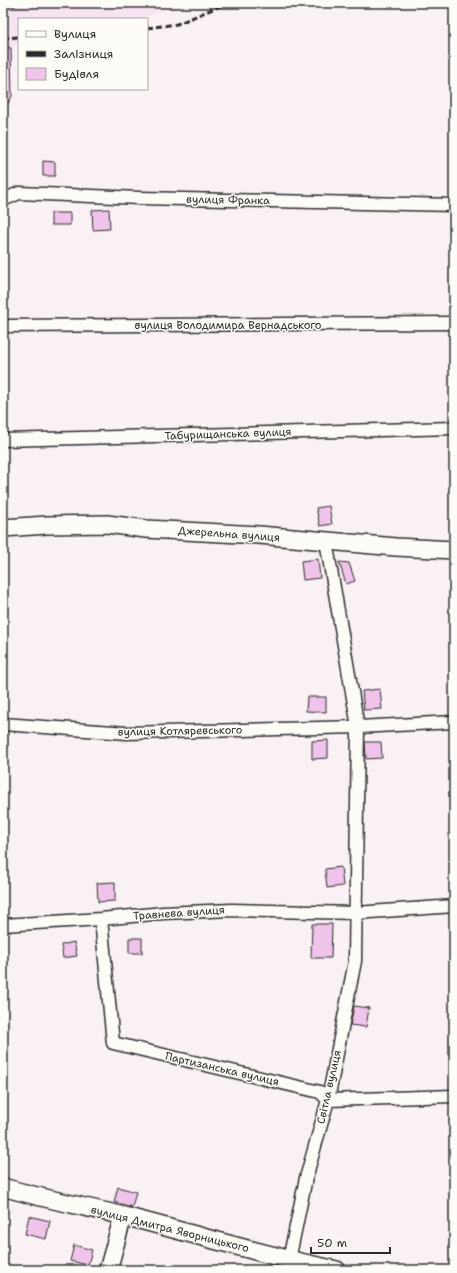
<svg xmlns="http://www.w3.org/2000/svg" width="457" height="1273" viewBox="0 0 457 1273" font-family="'Shantell Sans',sans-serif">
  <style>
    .built { fill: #f7e3f1 }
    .building { fill: #efc3ea; stroke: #2b2b2b }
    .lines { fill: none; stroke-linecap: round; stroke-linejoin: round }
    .street-casing { stroke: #2b2b2b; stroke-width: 15 }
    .secondary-casing { stroke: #2b2b2b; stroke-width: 20 }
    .street { stroke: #fdfcf7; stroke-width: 12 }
    .secondary { stroke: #fdfcf7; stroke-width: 17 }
    .rail { stroke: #2b2b2b; stroke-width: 3; stroke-dasharray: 6 3; stroke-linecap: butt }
    .labels { text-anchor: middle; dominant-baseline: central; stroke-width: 3; stroke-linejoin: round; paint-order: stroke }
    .street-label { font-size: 11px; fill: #2b2b2b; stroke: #fdfcf7 }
  </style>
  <rect width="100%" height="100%" fill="#faf1f4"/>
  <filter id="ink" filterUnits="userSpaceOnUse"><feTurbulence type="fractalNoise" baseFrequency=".025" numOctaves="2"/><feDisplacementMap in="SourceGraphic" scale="8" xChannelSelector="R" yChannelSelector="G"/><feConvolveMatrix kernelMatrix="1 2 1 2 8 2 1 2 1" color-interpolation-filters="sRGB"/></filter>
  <g filter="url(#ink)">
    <!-- built -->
    <path class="built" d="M3,3H182L140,19H19V30L17,31L19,41L11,48L12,96L3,112Z"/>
    <!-- building -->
    <path class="building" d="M3,47L11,48L12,96L3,112Z
      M43,161L55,162V176H43Z
      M109,209L110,229L93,230L92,210Z
      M51,213H70V225H51Z
      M329,506L332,524L320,526L316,508Z
      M318,559L320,578L303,580L301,561Z
      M339,562L349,563L355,581L346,584Z
      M380,689L382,709L364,710L362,691Z
      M307,697H326V712L306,711Z
      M328,740V758L312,759V741Z
      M365,742H381L382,758L366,759Z
      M341,867L343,886L327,888L325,869Z
      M115,882V901L98,902L97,883Z
      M312,924H332L331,958H311Z
      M129,938H142V953H129Z
      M74,942L77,956L63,958L61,945Z
      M354,1006L369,1008L366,1027L350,1025Z
      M118,1187L136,1192L132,1207L114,1202Z
      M29,1216L50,1221L46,1239L25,1234Z
      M74,1245L92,1250L88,1265L70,1261Z"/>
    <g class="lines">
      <defs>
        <path id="street" d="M3,200L19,193L140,198L454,205
          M3,326L454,323
          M3,440L454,428
          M3,724L127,733L358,727L454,722
          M101,919L113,1043L320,1092L328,1100L454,1096
          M3,925L101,919L163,913L232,910L356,913L454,906
          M289,1260L306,1178L328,1100L355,961L358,727L326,541"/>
        <path id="secondary" d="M3,528L47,525L107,524L146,529L259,535L396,547L454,550
          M3,1187C43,1199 84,1206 124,1216C195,1234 265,1256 337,1270
          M108,1270L123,1216"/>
      </defs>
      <!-- street casing -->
      <use href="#street" class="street-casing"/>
      <!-- secondary casing -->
      <use href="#secondary" class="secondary-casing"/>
      <!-- street -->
      <use href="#street" class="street"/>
      <!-- secondary -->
      <use href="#secondary" class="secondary"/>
      <!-- rail -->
      <path class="rail" d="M3,8L21,3
        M147,28L177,24L227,3
        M3,38L19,37"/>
    </g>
  </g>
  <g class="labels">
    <!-- street labels -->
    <g class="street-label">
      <text transform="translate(228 200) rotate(1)">вулиця Франка</text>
      <text x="228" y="325">вулиця Володимира Вернадського</text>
      <text transform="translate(228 434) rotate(-2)">Табурищанська вулиця</text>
      <text transform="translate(229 534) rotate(4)">Джерельна вулиця</text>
      <text transform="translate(180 731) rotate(-1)">вулиця Котляревського</text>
      <text transform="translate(179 913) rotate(-4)">Травнева вулиця</text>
      <text transform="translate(222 1069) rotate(13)">Партизанська вулиця</text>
      <text transform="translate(329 1087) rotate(-77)">Світла вулиця</text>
      <text transform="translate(170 1229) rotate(14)">вулиця Дмитра Яворницького</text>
    </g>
  </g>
  <!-- margin -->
  <rect width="457" height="1273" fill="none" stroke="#fdfcf7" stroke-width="16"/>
  <rect x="8" y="8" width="441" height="1257" fill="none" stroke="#2b2b2b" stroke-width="1.5" filter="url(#ink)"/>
  <!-- legend -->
  <rect x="18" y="18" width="130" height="72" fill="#fdfcf7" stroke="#a9a8a5"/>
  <rect x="26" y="31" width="20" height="6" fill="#fdfcf7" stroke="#a9a8a5"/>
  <text x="54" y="38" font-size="12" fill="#2b2b2b">Вулиця</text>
  <rect x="26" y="51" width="20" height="6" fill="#2b2b2b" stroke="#a9a8a5"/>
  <text x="54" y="58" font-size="12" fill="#2b2b2b">Залізниця</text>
  <rect x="26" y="68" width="20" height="12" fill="#efc3ea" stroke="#a9a8a5"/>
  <text x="54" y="78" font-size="12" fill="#2b2b2b">Будівля</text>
  <!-- scale -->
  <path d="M311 1247v6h79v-6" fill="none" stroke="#2b2b2b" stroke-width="2"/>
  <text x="317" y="1247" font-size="12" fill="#2b2b2b" stroke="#fdfcf7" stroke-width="3" paint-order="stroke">50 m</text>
</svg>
